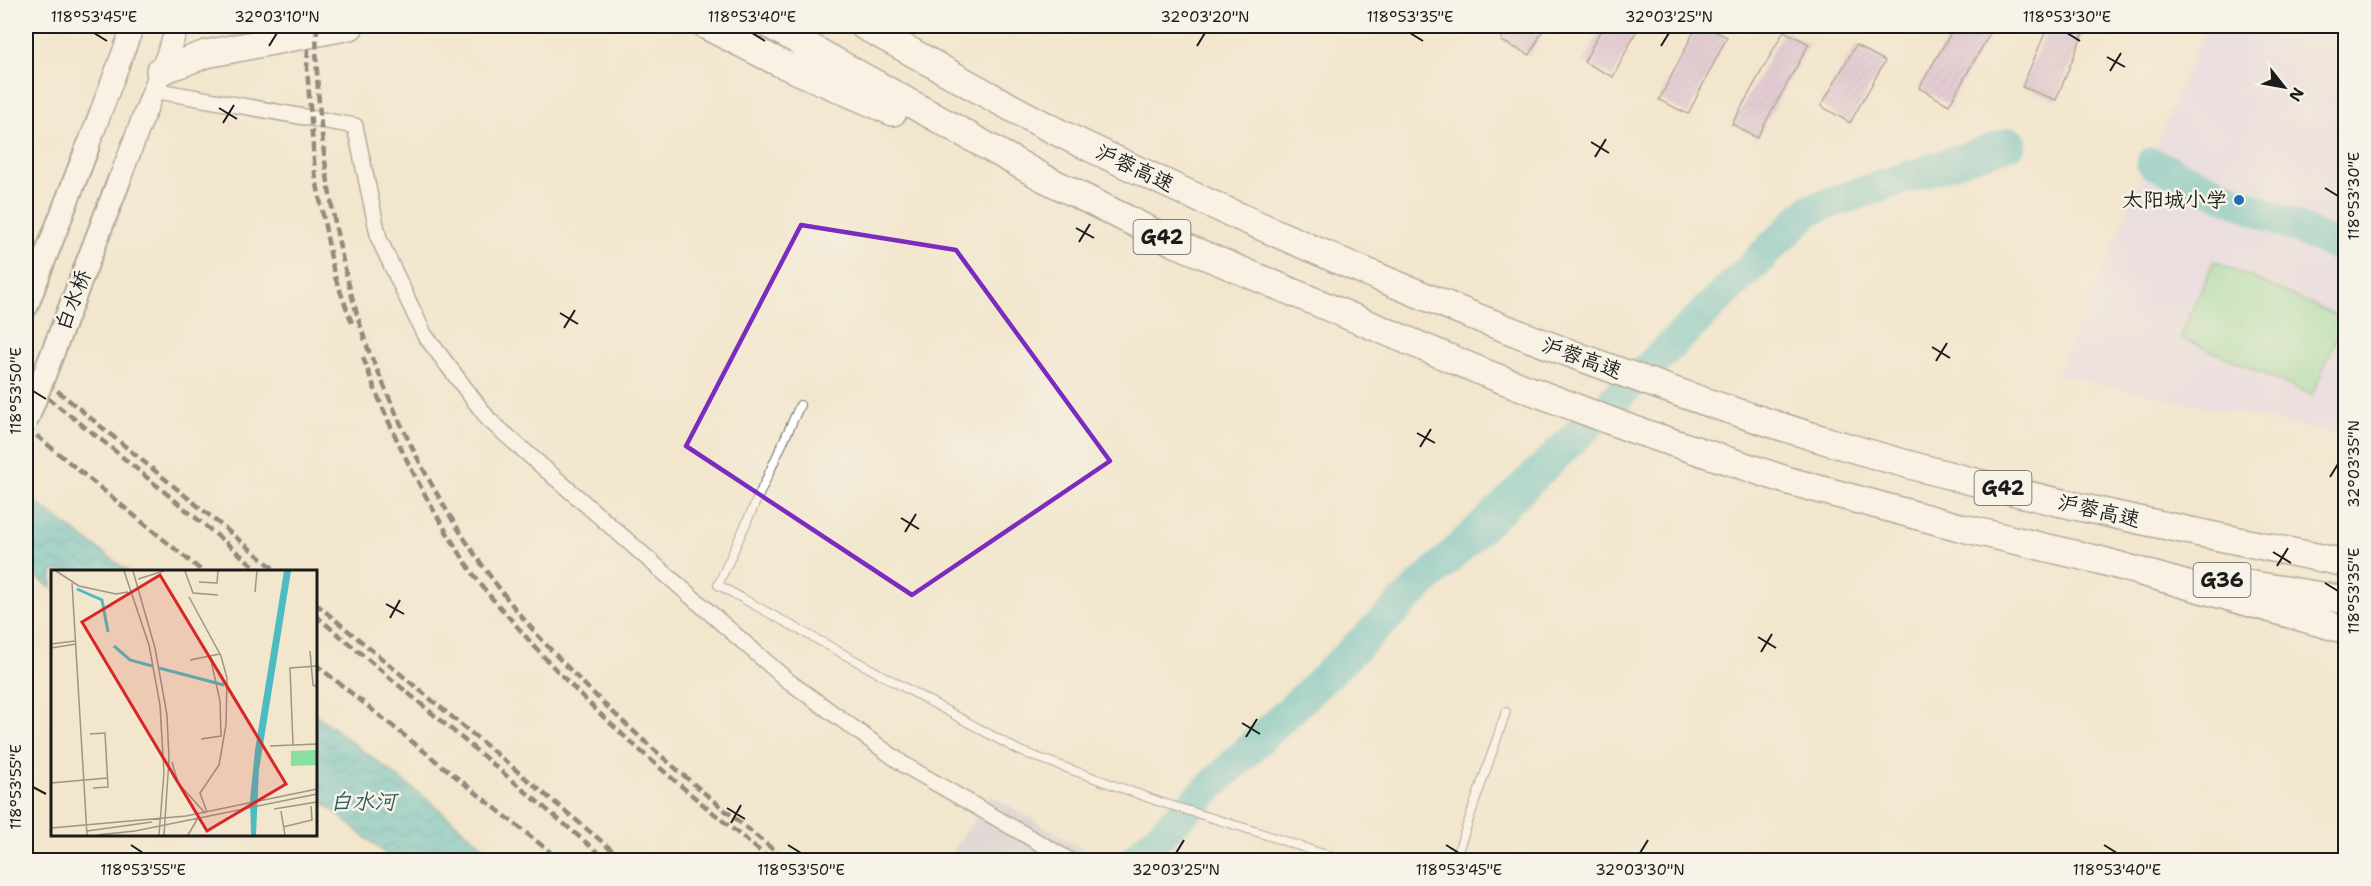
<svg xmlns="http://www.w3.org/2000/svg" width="2371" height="886" viewBox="0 0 2371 886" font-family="'Shantell Sans','LXGW WenKai TC',sans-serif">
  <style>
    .built { fill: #e0d4f4 }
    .railway { fill: #c4c0db }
    .garden { fill: #89dea1; stroke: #527d5e; stroke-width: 1.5 }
    .water { fill: url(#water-waves); stroke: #346c6f; stroke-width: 1.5 }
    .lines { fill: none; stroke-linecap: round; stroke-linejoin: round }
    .river { stroke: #4dbcc2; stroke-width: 32 }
    .building { fill: url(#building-hatch) }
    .service-casing { stroke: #67635a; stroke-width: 10 }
    .minor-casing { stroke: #67635a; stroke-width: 18 }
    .secondary-casing { stroke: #67635a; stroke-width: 24 }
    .primary-casing { stroke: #67635a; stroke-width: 26 }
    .motorway-casing { stroke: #67635a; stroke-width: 30 }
    .service { stroke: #fff; stroke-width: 8 }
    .minor { stroke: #fff; stroke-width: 15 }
    .secondary { stroke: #fff; stroke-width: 21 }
    .primary { stroke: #fff; stroke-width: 22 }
    .motorway { stroke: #fff; stroke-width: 27 }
    .rail { stroke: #1c1c1c; stroke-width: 4.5; stroke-dasharray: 9 4.5; stroke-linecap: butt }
    .primary-bridge-casing { stroke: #67635a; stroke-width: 26; stroke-linecap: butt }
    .primary-bridge { stroke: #fff; stroke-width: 22 }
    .marked { fill: none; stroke: #7b2cbf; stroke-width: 4.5; stroke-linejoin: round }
    .ticks { fill: none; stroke: #1c1c1c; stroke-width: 2 }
    .poi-dot { fill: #1f6fb2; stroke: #f7f3e8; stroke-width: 2 }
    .labels { text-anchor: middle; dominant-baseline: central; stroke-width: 5; stroke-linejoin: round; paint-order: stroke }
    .shield { fill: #f7f3e8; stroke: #5e5c59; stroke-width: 1.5 }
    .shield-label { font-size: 20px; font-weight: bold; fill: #1c1c1c }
    .street-label { font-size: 21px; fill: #1c1c1c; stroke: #f7f3e8 }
    .poi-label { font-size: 21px; fill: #1c1c1c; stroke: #f7f3e8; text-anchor: end }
    .water-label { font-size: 22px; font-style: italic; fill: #305c5e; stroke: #f7f3e8 }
    .inset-river { fill: none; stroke: #4dbcc2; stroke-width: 3 }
    .inset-road { fill: none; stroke: #9c9586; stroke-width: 1.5 }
    .view { fill: #d62828; fill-opacity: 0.15; stroke: #d62828; stroke-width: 3 }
    .inset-edge { fill: none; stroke: #1c1c1c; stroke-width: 3 }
    .neatline { fill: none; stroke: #1c1c1c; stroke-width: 2 }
    .ticks-label { font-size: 15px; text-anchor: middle; fill: #1c1c1c }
  </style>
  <defs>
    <pattern id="water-waves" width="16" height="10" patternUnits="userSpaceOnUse" patternTransform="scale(1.5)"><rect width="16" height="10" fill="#4dbcc2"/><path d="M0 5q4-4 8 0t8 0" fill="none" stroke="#3f989d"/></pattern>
    <pattern id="building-hatch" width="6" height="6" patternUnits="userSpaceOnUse" patternTransform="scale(1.5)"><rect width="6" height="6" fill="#d0aed8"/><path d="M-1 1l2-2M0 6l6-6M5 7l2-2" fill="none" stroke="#b295b9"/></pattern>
  </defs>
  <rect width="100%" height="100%" fill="#f7f3e8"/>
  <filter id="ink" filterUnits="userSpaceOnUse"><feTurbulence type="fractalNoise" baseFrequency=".0167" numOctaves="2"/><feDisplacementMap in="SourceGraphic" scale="12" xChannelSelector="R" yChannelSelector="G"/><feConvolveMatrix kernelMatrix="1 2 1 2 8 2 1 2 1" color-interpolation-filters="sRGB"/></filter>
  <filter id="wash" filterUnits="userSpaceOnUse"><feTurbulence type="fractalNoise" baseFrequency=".008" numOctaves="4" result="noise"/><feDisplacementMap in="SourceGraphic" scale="24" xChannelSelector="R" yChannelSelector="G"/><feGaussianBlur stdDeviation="1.35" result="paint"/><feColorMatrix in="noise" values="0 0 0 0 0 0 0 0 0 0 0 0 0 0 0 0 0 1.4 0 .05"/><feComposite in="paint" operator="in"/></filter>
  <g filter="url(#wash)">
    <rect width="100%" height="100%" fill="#f2e6cd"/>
    <!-- built -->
    <path class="built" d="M2207,26H2345V454L2335,434L2058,375Z"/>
    <!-- railway -->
    <path class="railway" d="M990,795L1101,860H947Z"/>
    <!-- garden -->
    <path class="garden" d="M2214,261L2345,319L2312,395L2180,337Z"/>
    <!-- water -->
    <path class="water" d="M26,495L128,571H52V589L26,568Z
      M315,714L433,804L500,860H393L315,796Z"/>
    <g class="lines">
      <!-- river -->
      <path class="river" d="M2152,163L2346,250
        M1134,860L1691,326L1809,210L2011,143"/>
    </g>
    <g id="blocks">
      <!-- building -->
      <path class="building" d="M1508,26H1545L1530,55L1501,41Z
        M1603,26H1639L1613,77L1584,62Z
        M1697,26H1704L1727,37L1688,114L1659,100Z
        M1955,26H1977L1990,33L1949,105L1919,88Z
        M2048,26H2086L2056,100L2022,87Z
        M1784,31L1809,44L1757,138L1732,124Z
        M1856,45L1885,61L1850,123L1821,106Z"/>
    </g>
  </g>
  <g filter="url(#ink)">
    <use href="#blocks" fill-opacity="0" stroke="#67635a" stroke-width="1.5"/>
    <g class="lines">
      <defs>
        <path id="service" d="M800,405L718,585L1020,751L1160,802L1248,829L1341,860
          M1455,860L1506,712"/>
        <path id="minor" d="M153,90L355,126L379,239L424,334L489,420L787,680L906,766L1069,860"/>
        <path id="secondary" d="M88,146L133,26
          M120,178L178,26"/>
        <path id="primary" d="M26,307L88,146"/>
        <path id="motorway" d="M707,26L778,62L893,112
          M772,26L1044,178L1173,242L1485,373L1632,429L1789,481L1963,528L2099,560L2346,630
          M864,26C934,63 1003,106 1074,140C1320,258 1573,364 1834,443C2002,494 2174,528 2346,563
          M160,71L206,54L350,26
          M2228,581L2346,600"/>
      </defs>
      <!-- service casing -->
      <use href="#service" class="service-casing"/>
      <!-- minor casing -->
      <use href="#minor" class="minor-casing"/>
      <!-- secondary casing -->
      <use href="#secondary" class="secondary-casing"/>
      <!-- primary casing -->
      <use href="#primary" class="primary-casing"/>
      <!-- motorway casing -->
      <use href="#motorway" class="motorway-casing"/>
      <!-- service -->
      <use href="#service" class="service"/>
      <!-- minor -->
      <use href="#minor" class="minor"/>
      <!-- secondary -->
      <use href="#secondary" class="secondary"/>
      <!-- primary -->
      <use href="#primary" class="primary"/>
      <!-- motorway -->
      <use href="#motorway" class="motorway"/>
      <!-- rail -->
      <path class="rail" d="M317,26C315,59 318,92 321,126C328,197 342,269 364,337C369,354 378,371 385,388C425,484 482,577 554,653C625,729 706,795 786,860
        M308,49L307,68L315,173L334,274L353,326
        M363,357C390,434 429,508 474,575C486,593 501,608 515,624C590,713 681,787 771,860
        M26,365L277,571
        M26,381L109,446L260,571
        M26,427L202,571
        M315,603L624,860
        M315,615L607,860
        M315,664L560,860"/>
      <defs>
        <path id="primary-bridge" d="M26,422L120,178"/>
      </defs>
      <!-- primary-bridge casing -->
      <use href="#primary-bridge" class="primary-bridge-casing"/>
      <!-- primary-bridge -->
      <use href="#primary-bridge" class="primary-bridge"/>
    </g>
  </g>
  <!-- marked area -->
  <path d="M0 0H2371V886H0ZM801,225L956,250L1110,461L912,595L686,446Z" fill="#f2e6cd" fill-opacity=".55" fill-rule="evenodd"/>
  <path class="marked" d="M801,225L956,250L1110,461L912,595L686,446Z"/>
  <!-- ticks -->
  <path class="ticks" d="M94,33L107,41M752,33L765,41M1410,33L1423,41M2067,33L2080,41M269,46L277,33M1197,46L1205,33M1661,46L1669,33M2107,57L2125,67M2110,71L2121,53M219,108L237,119M223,123L234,105M1591,142L1609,153M1595,157L1606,139M2325,188L2338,196M1076,228L1094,238M1079,242L1090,224M560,313L578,324M564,328L575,310M1932,347L1950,358M1936,361L1947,343M33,391L46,399M1417,433L1435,443M1420,447L1431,429M2330,477L2338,464M901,518L919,529M905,532L916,514M2273,552L2291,563M2277,566L2288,548M2325,583L2338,591M386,604L404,614M390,618L400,600M1758,637L1776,648M1761,652L1772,634M1242,723L1260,734M1246,737L1257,719M33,787L46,794M727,808L745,819M731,823L741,805M131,845L143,853M788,845L801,853M1446,845L1459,853M2104,845L2117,853M1176,853L1184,840M1640,853L1648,840"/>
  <!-- markers -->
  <circle class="poi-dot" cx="2239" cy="200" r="6"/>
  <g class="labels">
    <!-- shield labels -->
    <g class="shield">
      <rect x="1133.5" y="220" width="57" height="34" rx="4.5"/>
      <rect x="1974.5" y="471" width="57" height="34" rx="4.5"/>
      <rect x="2193.5" y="563" width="57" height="34" rx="4.5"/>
    </g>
    <g class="shield-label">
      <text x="1162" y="237">G42</text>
      <text x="2003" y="488">G42</text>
      <text x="2222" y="580">G36</text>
    </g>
    <!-- street labels -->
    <g class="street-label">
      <text transform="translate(1135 168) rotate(25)">沪蓉高速</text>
      <text transform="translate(73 300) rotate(-69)">白水桥</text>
      <text transform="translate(1582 358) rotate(20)">沪蓉高速</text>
      <text transform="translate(2099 511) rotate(13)">沪蓉高速</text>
    </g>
    <!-- poi labels -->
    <g class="poi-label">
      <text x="2227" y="200">太阳城小学</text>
    </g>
    <!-- water labels -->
    <g class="water-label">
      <text x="363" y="801">白水河</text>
    </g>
  </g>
  <!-- overview -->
  <g transform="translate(51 570)">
    <rect width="266" height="266" fill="#f2e6cd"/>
    <path d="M265,180V195L240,196V181Z" fill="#89dea1"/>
    <path d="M233,1H240L208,200L205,265H200L199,230L204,180Z" fill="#4dbcc2"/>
    <path class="inset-river" d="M26,19L51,30L57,62M63,76L79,90L101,96M108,98L173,115"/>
    <path class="inset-road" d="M5,1L28,16L65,24L77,22M73,1L98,75L109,135L113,203L108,265M82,1L104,78L116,145L118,189L113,265M134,1L142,23L167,25M87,9L113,1M148,12L166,13L167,1M21,13L36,265M204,22L206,1M138,27L170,86L176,108L175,155L168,195L149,223L156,242M0,74L24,71M0,78L25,74M259,81L262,115L266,117M139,90L169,84M39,164L54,163L57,217L42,218M150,169L170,166L169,131L159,86M242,175L239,98L266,96M219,176L266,174M121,192L127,213L154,243M0,213L56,208M223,239L266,232M230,241L234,265M232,257L261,250L260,236M0,258L135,246L266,219M36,261L101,252M46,265L84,261L266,224M137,265L147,248"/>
    <path class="view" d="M109,5L235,214L156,261L31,52Z"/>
    <rect width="266" height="266" class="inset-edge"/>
  </g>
  <!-- margin -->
  <rect width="2371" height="886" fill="none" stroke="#f7f3e8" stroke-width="66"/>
  <!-- north arrow -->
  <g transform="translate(2284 87) rotate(121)" stroke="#f7f3e8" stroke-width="4.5" paint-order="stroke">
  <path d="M0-4.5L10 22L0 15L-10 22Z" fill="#1c1c1c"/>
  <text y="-9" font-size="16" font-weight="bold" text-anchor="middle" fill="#1c1c1c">N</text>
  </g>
  <rect x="33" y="33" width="2305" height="820" class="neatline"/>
  <g class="ticks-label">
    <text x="94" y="22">118°53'45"E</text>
    <text x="277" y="22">32°03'10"N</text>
    <text x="752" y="22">118°53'40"E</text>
    <text x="1205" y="22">32°03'20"N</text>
    <text x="1410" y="22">118°53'35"E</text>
    <text x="1669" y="22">32°03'25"N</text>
    <text x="2067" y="22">118°53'30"E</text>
    <text transform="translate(2354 196) rotate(-90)" y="5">118°53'30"E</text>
    <text transform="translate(16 391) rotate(-90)" y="5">118°53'50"E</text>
    <text transform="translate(2354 464) rotate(-90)" y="5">32°03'35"N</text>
    <text transform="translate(2354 591) rotate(-90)" y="5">118°53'35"E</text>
    <text transform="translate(16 787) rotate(-90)" y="5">118°53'55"E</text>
    <text x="143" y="875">118°53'55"E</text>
    <text x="801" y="875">118°53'50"E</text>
    <text x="1176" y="875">32°03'25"N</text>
    <text x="1459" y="875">118°53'45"E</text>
    <text x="1640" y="875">32°03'30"N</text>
    <text x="2117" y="875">118°53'40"E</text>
  </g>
</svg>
